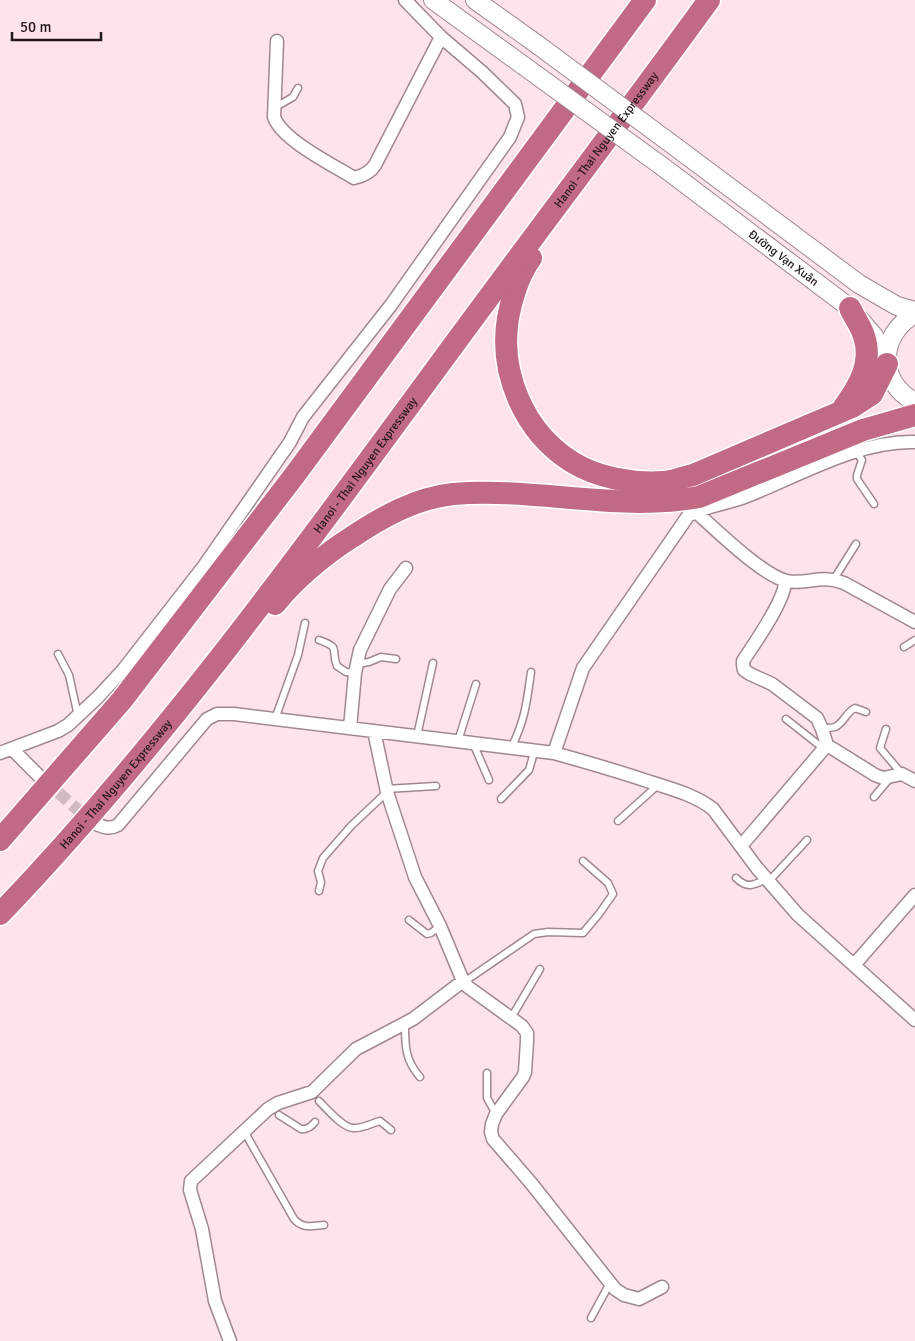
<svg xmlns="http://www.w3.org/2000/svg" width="915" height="1341" viewBox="0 0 915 1341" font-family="Signika,sans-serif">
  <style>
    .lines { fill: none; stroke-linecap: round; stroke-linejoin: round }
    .street-tunnel { stroke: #d2bac1; stroke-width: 12; stroke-dasharray: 12 6; stroke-linecap: butt }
    .lane-casing { stroke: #a0888e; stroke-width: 9 }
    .street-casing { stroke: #a0888e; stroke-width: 15 }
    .secondary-casing { stroke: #a0888e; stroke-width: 20 }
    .highway-casing { stroke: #fff; stroke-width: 25 }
    .lane { stroke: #fff; stroke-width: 6 }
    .street { stroke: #fff; stroke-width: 12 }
    .secondary { stroke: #fff; stroke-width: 18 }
    .highway { stroke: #c26984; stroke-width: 22 }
    .secondary-bridge-casing { stroke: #a0888e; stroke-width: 20; stroke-linecap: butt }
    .secondary-bridge { stroke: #fff; stroke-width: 18 }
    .labels { text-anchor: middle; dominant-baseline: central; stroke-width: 5; stroke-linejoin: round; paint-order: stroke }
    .street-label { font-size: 12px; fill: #22181b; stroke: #fee3ea }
  </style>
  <rect width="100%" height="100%" fill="#fee3ea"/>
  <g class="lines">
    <!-- street-tunnel -->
    <path class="street-tunnel" d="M45,781L92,822"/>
    <defs>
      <path id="lane" d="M274,108L293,97L298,88
        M856,452L862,460L857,475V479L874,504
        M834,579L856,544
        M319,640C342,648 330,649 337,666L346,672L355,673
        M904,647L915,640
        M58,654L69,675L78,716
        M357,664L369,662L381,657L396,659
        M275,719L298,655L305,623
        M786,719L824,749
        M822,729C826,728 831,728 835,727C844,723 846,712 855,708L866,712
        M886,729L880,748L902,774
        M417,736L433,663
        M458,741L476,684
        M473,743L489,780
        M511,748C525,721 527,701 531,672
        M386,789L436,786
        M874,797L890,778
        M501,799L529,770L533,756L537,751
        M618,821L658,785
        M736,878C747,889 754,885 767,879
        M769,881L807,840
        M319,891L321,882L318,871L323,858L351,826L387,792
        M409,920L427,934L431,933L440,926
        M464,982L534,934L548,932L583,933L599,914L613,894L608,883L583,861
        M511,1018L540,969
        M405,1024C405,1046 405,1060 420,1077
        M487,1073V1098L496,1114
        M319,1101C326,1108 343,1128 353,1128C362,1129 372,1123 380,1121L391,1130
        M279,1115L301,1129C307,1130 311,1127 315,1122
        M244,1131L294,1219C303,1229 311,1226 324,1225
        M591,1318L610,1283"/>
      <path id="street" d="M277,41L274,117C282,140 333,165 354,178C363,176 370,173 375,165L441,37
        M915,442C857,440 795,478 742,498C725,504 704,506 688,516L583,668L554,753C586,762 618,771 650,782C672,789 695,795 713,809L757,868L798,915L915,1020
        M695,511C715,529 763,576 787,581C807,585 820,574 844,583L915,622
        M785,581C786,599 754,644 743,661V665L744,670L750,674L772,684L817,718L822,729L827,745L875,775L883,778L902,774L915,781
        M350,728L355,673L360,650L390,589L406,568
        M374,731L387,792L415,877L440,926L463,981L468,987L522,1026L527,1033V1041L525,1072L523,1077L496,1114L492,1124L491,1132L493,1139L531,1183L615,1289L624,1295L639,1299L662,1287
        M12,749L41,778
        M0,753L58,731L68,725L98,697L123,670L204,566L290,442L303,417L391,305L510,137L518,117L515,104L482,72L441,37L405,0
        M94,823C103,827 109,830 118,825L207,719L217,714H234L554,753
        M741,846L827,745
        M854,965L915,895
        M230,1341L215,1301L202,1229L190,1190L191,1181L268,1109L278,1103L312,1092L356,1049L413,1019L463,981"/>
      <g id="secondary">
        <path d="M433,0L524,66"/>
        <path d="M475,0L538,45"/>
        <path d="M677,148L859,284L897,306L915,311"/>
        <path id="s1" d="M663,167L850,308L874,336L887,364"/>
        <path d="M915,314C878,335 877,382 915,402"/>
      </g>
      <g id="highway">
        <path d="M531,258C518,276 512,297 508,318C499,373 524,432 572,462C598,478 633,484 663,482C673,482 683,477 693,475L852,407L872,394L887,364"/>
        <path d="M844,407C859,386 873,363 864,336C861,326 854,317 850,308"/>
        <path d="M275,604C295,579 325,554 352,537C382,517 416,498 453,494C535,487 618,512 699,497L863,430L915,415"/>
        <path d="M0,840L122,700L294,476L645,0"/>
        <path id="s2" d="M0,914C161,746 298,557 436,369C526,246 619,124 709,0"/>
      </g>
    </defs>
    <!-- lane casing -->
    <use href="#lane" class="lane-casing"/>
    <!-- street casing -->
    <use href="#street" class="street-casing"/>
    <!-- secondary casing -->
    <use href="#secondary" class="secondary-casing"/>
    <!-- highway casing -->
    <use href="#highway" class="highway-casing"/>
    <!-- lane -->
    <use href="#lane" class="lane"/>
    <!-- street -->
    <use href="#street" class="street"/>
    <!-- secondary -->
    <use href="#secondary" class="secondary"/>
    <!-- highway -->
    <use href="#highway" class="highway"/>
    <defs>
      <path id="secondary-bridge" d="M538,45L677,148
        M524,66L663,167"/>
    </defs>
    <!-- secondary-bridge casing -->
    <use href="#secondary-bridge" class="secondary-bridge-casing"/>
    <!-- secondary-bridge -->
    <use href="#secondary-bridge" class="secondary-bridge"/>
  </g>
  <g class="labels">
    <!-- street labels -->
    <g class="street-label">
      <text stroke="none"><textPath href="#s2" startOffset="984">Hanoi - Thai Nguyen Expressway</textPath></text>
      <text stroke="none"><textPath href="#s1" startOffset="151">Đường Vạn Xuân</textPath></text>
      <text stroke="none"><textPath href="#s2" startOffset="579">Hanoi - Thai Nguyen Expressway</textPath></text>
      <text stroke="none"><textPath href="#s2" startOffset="174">Hanoi - Thai Nguyen Expressway</textPath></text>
    </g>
  </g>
  <!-- scale -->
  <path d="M12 32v8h89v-8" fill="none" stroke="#22181b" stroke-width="2.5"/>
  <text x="20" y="32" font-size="15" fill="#22181b" stroke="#fee3ea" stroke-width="4" paint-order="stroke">50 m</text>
</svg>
